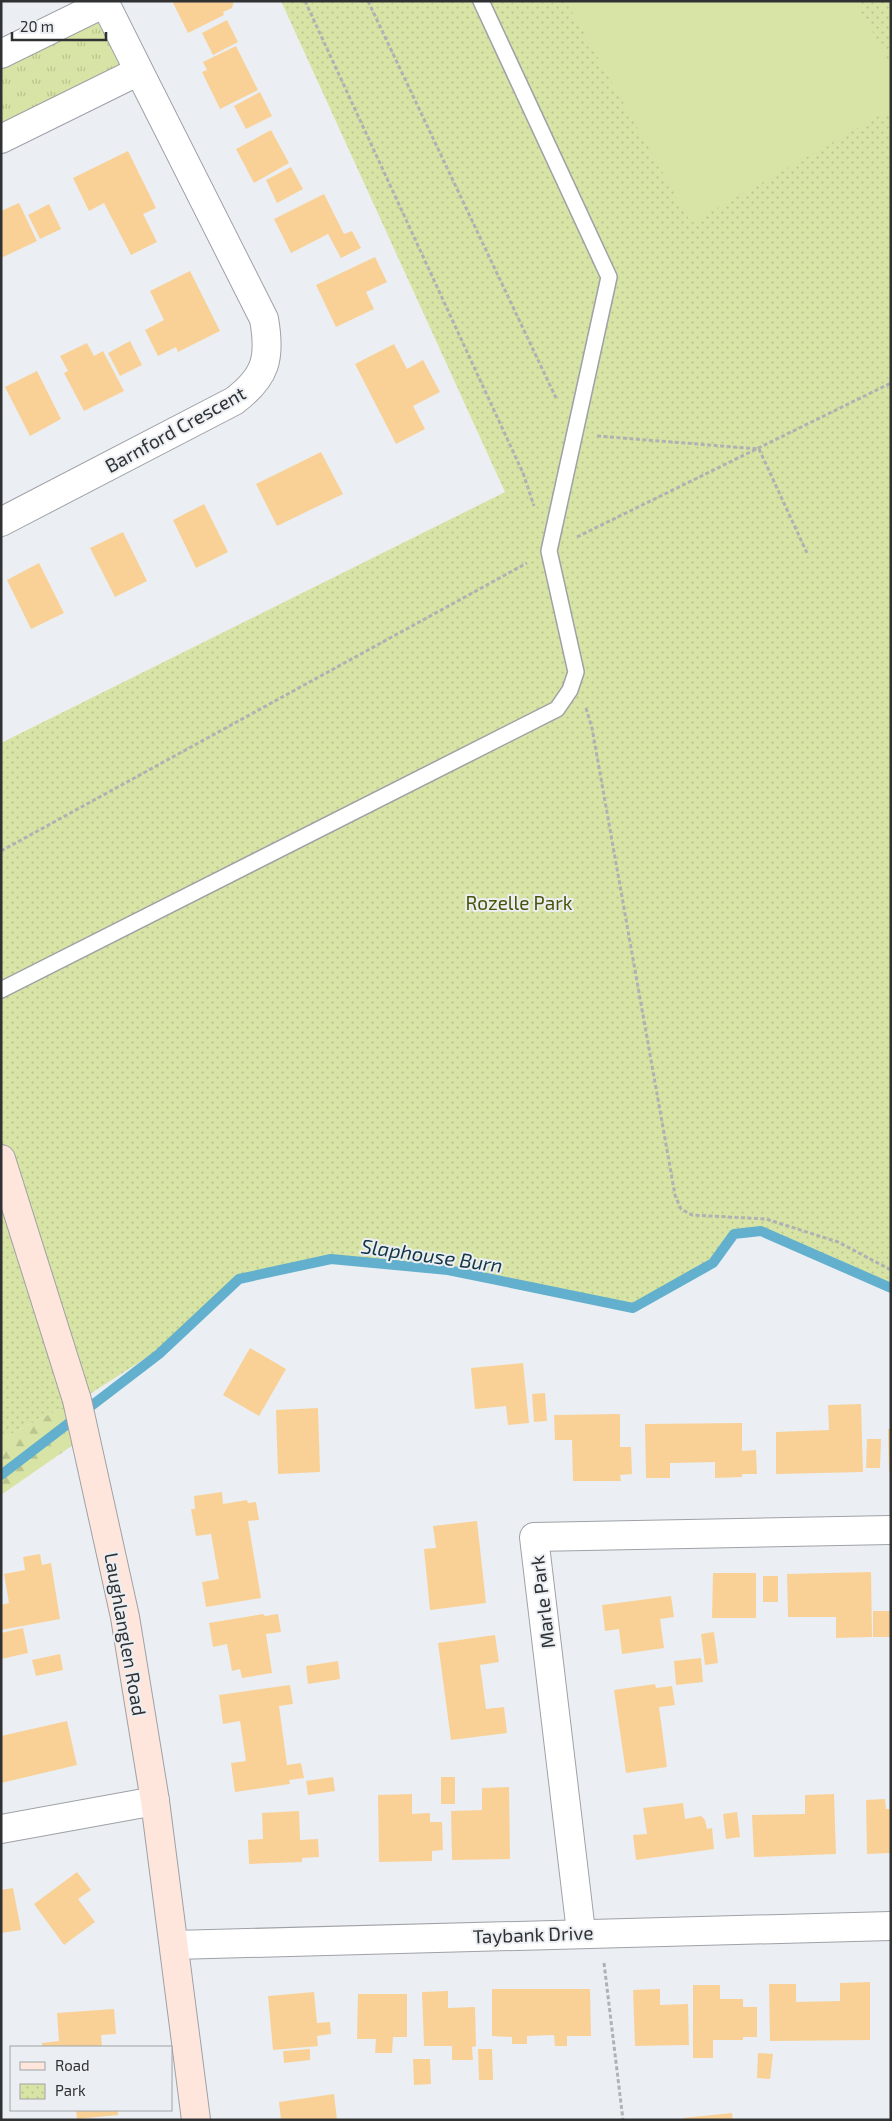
<svg xmlns="http://www.w3.org/2000/svg" width="892" height="2121" viewBox="0 0 892 2121" font-family="'Exo 2',sans-serif">
  <style>
    .grass { fill: url(#grass-tufts) }
    .forest { fill: url(#forest-firs) }
    .park { fill: url(#park-dots) }
    .pitch { fill: #d8e4a5 }
    .lines { fill: none; stroke-linecap: round; stroke-linejoin: round }
    .stream { stroke: #62b0cd; stroke-width: 10 }
    .building { fill: #f9d196 }
    .lane-casing { stroke: #9ea1a6; stroke-width: 18 }
    .street-casing { stroke: #9ea1a6; stroke-width: 30 }
    .secondary-casing { stroke: #9ea1a6; stroke-width: 30 }
    .path { stroke: #aeb2b5; stroke-width: 3; stroke-dasharray: 4 2.5; stroke-linecap: butt }
    .lane { stroke: #fff; stroke-width: 15 }
    .street { stroke: #fff; stroke-width: 28 }
    .secondary { stroke: #ffe6dd; stroke-width: 28 }
    .labels { text-anchor: middle; dominant-baseline: central; stroke-width: 4; stroke-linejoin: round; paint-order: stroke }
    .street-label { font-size: 19px; fill: #2f3132; stroke: #ebeff3 }
    .park-label { font-size: 19px; fill: #4b5408; stroke: #ebeff3 }
    .water-label { font-size: 20px; font-style: italic; fill: #123643; stroke: #ebeff3 }
  </style>
  <defs>
    <pattern id="grass-tufts" width="24" height="20" patternUnits="userSpaceOnUse" patternTransform="scale(1.25)"><rect width="24" height="20" fill="#d8e4a5"/><path d="M3 7l-1-3M5 7V3M7 7l1-3M15 17l-1-3M17 17v-4M19 17l1-3" fill="none" stroke="#bac48e"/></pattern>
    <pattern id="forest-firs" width="22" height="20" patternUnits="userSpaceOnUse" patternTransform="scale(1.25)"><rect width="22" height="20" fill="#d8e4a5"/><path d="M5 1l3.5 6h-7zM16 11l3.5 6h-7z" fill="#bac48e"/></pattern>
    <pattern id="park-dots" width="8" height="8" patternUnits="userSpaceOnUse" patternTransform="scale(1.25)"><rect width="8" height="8" fill="#d8e4a5"/><path d="M2 2h.1M6 6h.1" fill="none" stroke="#bac48e" stroke-width="1.8" stroke-linecap="round"/></pattern>
  </defs>
  <rect width="100%" height="100%" fill="#ebeff3"/>
  <!-- grass -->
  <path class="grass" d="M105,3L139,71L1,139V54Z"/>
  <!-- forest -->
  <path class="forest" d="M77,1400L86,1436L1,1495V1439Z"/>
  <!-- park -->
  <path class="park" d="M281,1H891V1283L762,1228L732,1231L711,1261L633,1303L449,1267L330,1256L237,1276L157,1351L82,1399L1,1142V743L505,492Z
    M1,1159L77,1400L1,1439Z"/>
  <!-- pitch -->
  <path class="pitch" d="M566,1H855L891,65V109L691,223Z"/>
  <g class="lines">
    <!-- stream -->
    <path class="stream" d="M1,1475L159,1354L239,1279L331,1259L448,1270L633,1308L713,1263L734,1234L761,1231L891,1288"/>
  </g>
  <!-- building -->
  <path class="building" d="M172,1H234L232,8L223,12L224,15L188,33Z
    M227,20L238,42L213,55L202,33Z
    M236,46L258,90L220,109L202,72L207,70L203,62Z
    M260,92L272,116L246,129L234,106Z
    M271,130L289,163L254,183L236,149Z
    M128,151L156,208L143,214L157,242L131,255L104,203L89,211L73,178Z
    M291,167L303,189L277,203L266,180Z
    M324,194L344,234L352,231L361,248L341,258L328,234L291,253L274,219Z
    M19,203L37,241L1,258V211Z
    M49,204L61,229L40,239L28,215Z
    M375,257L387,282L366,292L374,309L336,327L316,285Z
    M190,271L220,331L178,352L176,347L158,356L145,330L164,320L150,291Z
    M130,341L142,365L120,376L108,353Z
    M87,343L94,356L103,351L124,391L84,411L64,373L68,371L60,356Z
    M394,344L407,369L423,360L440,392L413,406L425,429L396,444L355,364Z
    M37,371L61,419L30,436L5,387Z
    M321,452L343,494L277,526L256,484Z
    M204,504L228,552L196,568L173,520Z
    M123,532L147,581L115,597L90,548Z
    M39,563L64,613L31,629L7,580Z
    M250,1348L286,1369L259,1416L223,1395Z
    M523,1363L529,1423L508,1425L506,1406L475,1409L471,1368Z
    M545,1393L547,1421L534,1422L532,1394Z
    M861,1404L863,1472L776,1474V1432L829,1430L828,1405Z
    M318,1408L320,1472L278,1474L276,1410Z
    M620,1414V1447H631L632,1474L620,1475L621,1481H573L572,1440H555L554,1415Z
    M742,1423V1451L756,1450L757,1474H742V1477L715,1478V1462L670,1463V1478H646L645,1424Z
    M888,1429H891V1471L889,1472Z
    M867,1439H881L880,1468H866Z
    M222,1492L223,1504L247,1500L248,1503L256,1502L259,1520L248,1521L261,1598L206,1607L202,1582L219,1579L211,1534L196,1536L191,1509H195L194,1496Z
    M477,1521L486,1603L430,1610L424,1549L436,1548L433,1526Z
    M40,1554L42,1565L51,1563L60,1619L1,1630V1605L9,1603L4,1574L25,1570L23,1557Z
    M871,1572L872,1637L836,1638V1617H788L787,1574Z
    M713,1573H756V1618H712Z
    M763,1576H778V1602H763Z
    M671,1596L674,1617L660,1619L664,1648L622,1654L619,1629L605,1631L602,1605Z
    M873,1611H891V1637H873Z
    M263,1614L265,1616L278,1614L281,1632L266,1634L272,1673L242,1678L240,1669L232,1671L227,1644L213,1647L209,1623Z
    M23,1628L28,1653L1,1659V1633Z
    M714,1632L718,1663L705,1665L701,1634Z
    M495,1635L499,1662L480,1665L486,1709L504,1707L507,1733L451,1740L438,1643Z
    M60,1654L63,1670L36,1676L32,1660Z
    M701,1658L703,1682L676,1685L674,1661Z
    M338,1661L340,1679L308,1684L306,1666Z
    M655,1684L656,1688L672,1686L675,1705L659,1707L667,1767L626,1773L614,1690Z
    M290,1685L293,1704L279,1706L287,1765L301,1763L304,1778L289,1780L290,1784L235,1792L231,1763L246,1761L240,1721L223,1724L219,1695Z
    M67,1721L77,1765L1,1783V1736Z
    M333,1777L335,1791L308,1795L306,1781Z
    M441,1777H455V1804H441Z
    M509,1787L510,1859L452,1860L451,1811L482,1810V1788Z
    M412,1794V1814L430,1813V1822H442L443,1850L432,1851V1861L379,1862L378,1795Z
    M834,1794L836,1854L754,1857L752,1815L805,1814V1795Z
    M885,1799L886,1809H891V1853L867,1854L866,1800Z
    M683,1803L685,1819L701,1816L705,1820L707,1829L712,1828L714,1849L636,1860L633,1835L647,1834L643,1808Z
    M299,1811L300,1840L318,1839L319,1857L302,1858V1862L249,1864L248,1840L263,1839L262,1813Z
    M737,1812L740,1837L726,1839L723,1814Z
    M77,1872L91,1890L78,1899L95,1922L64,1945L34,1904Z
    M13,1888L21,1930L1,1933V1890Z
    M870,1982V2040L770,2041L769,1984H796V2002L840,2001V1983Z
    M693,1985H720V1999H743V2007H757V2037H743V2040H713V2058H693Z
    M492,1989H590L591,2036H567V2046H555L554,2035L527,2036V2044H512V2037L492,2036Z
    M660,1989V2005L688,2004L689,2045L635,2046L633,1990Z
    M448,1991V2008L475,2007L476,2046L472,2047L473,2060H452V2046H424L422,1992Z
    M314,1992L317,2023L330,2022L331,2034L317,2036L318,2046L273,2050L268,1996Z
    M358,1994H407V2037H393L392,2053H375L376,2039H357Z
    M114,2009L116,2034L101,2035L102,2047H42V2043L59,2041L57,2013Z
    M310,2049V2060L284,2063L283,2051Z
    M478,2049H492L493,2080H479Z
    M758,2053L773,2054L770,2079L757,2078Z
    M413,2059H430L431,2084L414,2085Z
    M334,2094L337,2120H281L279,2102Z
    M76,2110H118V2115L77,2119Z
    M732,2113L733,2120H683V2118Z"/>
  <g class="lines">
    <defs>
      <path id="lane" d="M1,990L557,709L570,690L576,672L549,551L609,277L481,1"/>
      <path id="street" d="M1,54L105,3L139,71
        M1,139L139,71L264,319C271,358 266,377 234,401L1,522
        M1,1829L155,1801
        M581,1932L534,1537L891,1530
        M174,1945L891,1926"/>
      <path id="secondary" d="M1,1159L77,1400L125,1617L155,1801L196,2120"/>
    </defs>
    <!-- lane casing -->
    <use href="#lane" class="lane-casing"/>
    <!-- street casing -->
    <use href="#street" class="street-casing"/>
    <!-- secondary casing -->
    <use href="#secondary" class="secondary-casing"/>
    <!-- path -->
    <path class="path" d="M305,1L523,473L534,506
      M368,1L557,400
      M597,436L759,449L807,553
      M577,537L891,383
      M586,708L592,728L675,1195L681,1209L692,1215L766,1219L838,1242L891,1270
      M1,851L527,563
      M604,1963L623,2120"/>
    <!-- lane -->
    <use href="#lane" class="lane"/>
    <!-- street -->
    <use href="#street" class="street"/>
    <!-- secondary -->
    <use href="#secondary" class="secondary"/>
  </g>
  <g class="labels">
    <!-- street labels -->
    <g class="street-label">
      <text transform="translate(175 429) rotate(-29)">Barnford Crescent</text>
      <text transform="translate(542 1602) rotate(-97)">Marle Park</text>
      <text transform="translate(126 1634) rotate(80)">Laughlanglen Road</text>
      <text transform="translate(533 1934) rotate(-2)">Taybank Drive</text>
    </g>
    <!-- park labels -->
    <g class="park-label">
      <text x="519" y="902">Rozelle Park</text>
    </g>
    <!-- water labels -->
    <g class="water-label">
      <text transform="translate(432 1255) rotate(8)">Slaphouse Burn</text>
    </g>
  </g>
  <!-- border -->
  <rect width="892" height="2121" fill="none" stroke="#2f3132" stroke-width="5"/>
  <!-- legend -->
  <rect x="10" y="2046" width="162" height="65" fill="#ebeff3" stroke="#a0a3a6"/>
  <rect x="20" y="2062" width="25" height="8" fill="#ffe6dd" stroke="#a0a3a6"/>
  <text x="55" y="2071" font-size="15" fill="#2f3132">Road</text>
  <rect x="20" y="2084" width="25" height="15" fill="url(#park-dots)" stroke="#a0a3a6"/>
  <text x="55" y="2096" font-size="15" fill="#2f3132">Park</text>
  <!-- scale -->
  <path d="M12 32v8h94v-8" fill="none" stroke="#2f3132" stroke-width="2.5"/>
  <text x="20" y="32" font-size="15" fill="#2f3132" stroke="#ebeff3" stroke-width="4" paint-order="stroke">20 m</text>
</svg>
